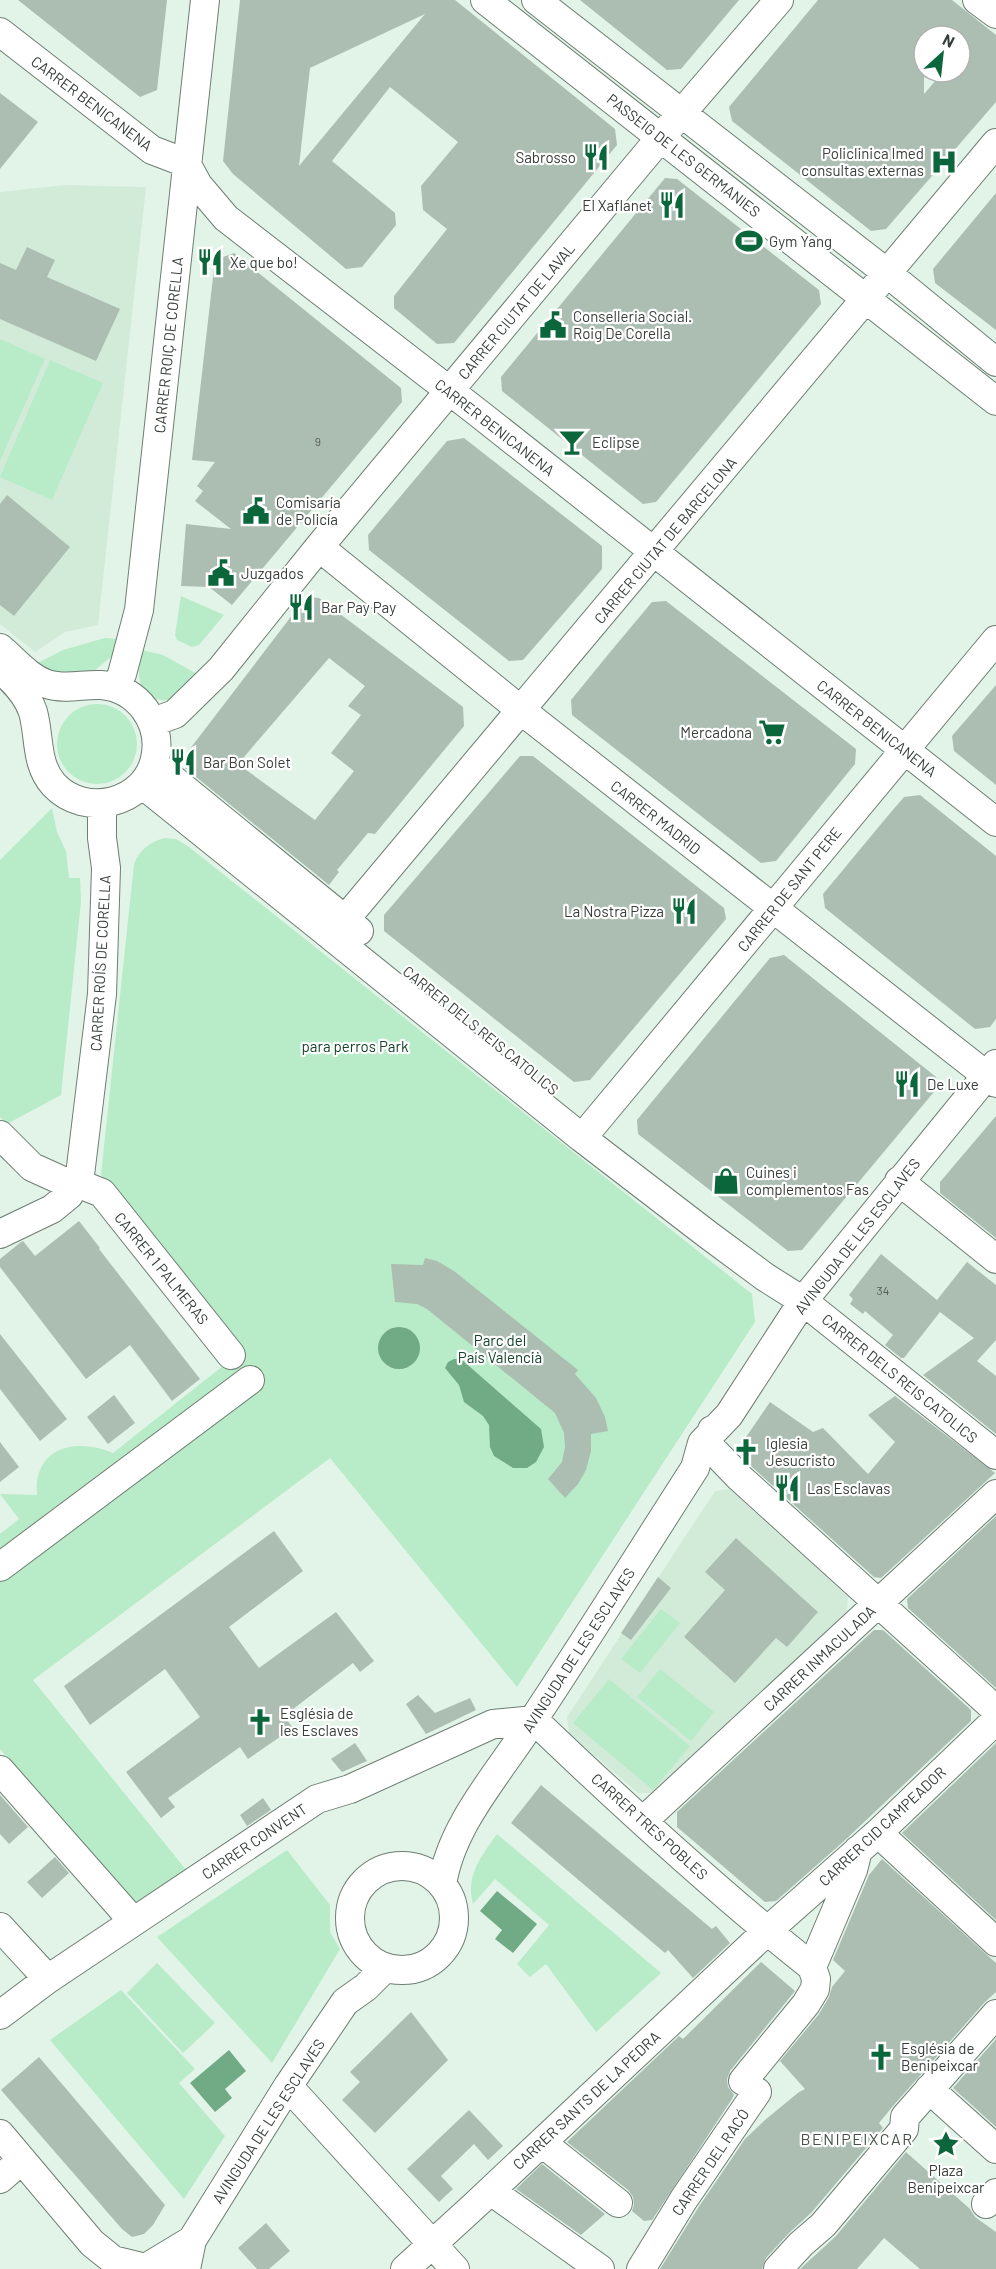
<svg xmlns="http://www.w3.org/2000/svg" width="996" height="2269" viewBox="0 0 996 2269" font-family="Barlow,sans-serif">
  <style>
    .built { fill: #d2ebd9 }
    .green { fill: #b8ebc8 }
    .water { fill: #71ab85 }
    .building { fill: #acbeb2; fill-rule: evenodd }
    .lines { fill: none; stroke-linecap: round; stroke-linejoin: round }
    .minor-casing { stroke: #6e7e73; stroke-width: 30 }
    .minor { stroke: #fff; stroke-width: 28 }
    .labels { text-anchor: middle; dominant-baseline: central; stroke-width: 4.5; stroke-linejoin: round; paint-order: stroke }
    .number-label { font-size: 12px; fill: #545e57 }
    .street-label { font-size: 15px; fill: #373e39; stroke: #fff }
    .poi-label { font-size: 15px; fill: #373e39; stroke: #fff; text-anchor: start }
    .park-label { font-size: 15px; fill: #154329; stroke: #fff }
    .neighbourhood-label { font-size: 16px; letter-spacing: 1.5px; fill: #445348; stroke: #fff }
  </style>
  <rect width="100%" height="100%" fill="#e2f4e7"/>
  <!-- built -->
  <path class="built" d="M65,185L146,187L98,625L65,632L35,652L0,624V192Z
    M729,1489L848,1597L847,1611L654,1793H638L569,1733L567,1717L715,1491Z"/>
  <!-- green -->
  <path class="green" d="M0,339L45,359L0,461Z
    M50,360L103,383L52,500L0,477Z
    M181,596L224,615L199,645L192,647L177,640L175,635Z
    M105,638L118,639L112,656L93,672L64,679L34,665L63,650Z
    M142,650L163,655L197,674C190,681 183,692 174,698C169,701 162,701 156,699C134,690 138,669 142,650Z
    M57 744a40 40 0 1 1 80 0a40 40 0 1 1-80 0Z
    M52,808L57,832L66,851L69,878H80L81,901L61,1095L7,1124L0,1117V860Z
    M164,838L176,839L189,847L752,1294L755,1322L517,1687L330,1458L33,1680L187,1871L133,1907L0,1749V1534L19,1519L0,1494L37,1495C33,1447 76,1437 113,1453L243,1350L101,1175L134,864C140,850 148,843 164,838Z
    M661,1609L680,1623L640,1673L621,1659Z
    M660,1669L714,1712L691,1741L637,1697Z
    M609,1679L690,1746L653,1790L573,1723Z
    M497,1834L661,1973L596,2032L546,1964L530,1977L517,1964L549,1925L495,1879L473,1904C465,1876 482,1855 497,1834Z
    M287,1850L330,1905V1932L340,1949L272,2063L157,1937Z
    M157,1963L215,2023L183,2053L127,1993Z
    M121,1990L195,2069L179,2083L225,2136L184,2199L50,2040Z"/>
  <!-- water -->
  <path class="water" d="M378 1348a21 21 0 1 1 42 0a21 21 0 1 1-42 0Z
    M454,1359H461L541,1429L544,1447L536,1462L527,1468H513L494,1456L490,1447L489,1425L483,1416L464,1402L459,1385L445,1368L448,1362Z
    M497,1891L537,1924L513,1953L495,1939L502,1930L480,1911Z
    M229,2050L246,2071L225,2089L232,2098L215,2112L190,2083Z"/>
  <!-- building -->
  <path class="building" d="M18,0H167L157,90L140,97Z
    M240,0H455L615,129L617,145L454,343L437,344L394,308V296L447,229L423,210L421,186L458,142L390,87L332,161L395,213L396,225L362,267L346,269L233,174L223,161ZM425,14L299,166L310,68Z
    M580,0H739L681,69L667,70Z
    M818,0H952L996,35V102L886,229L871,231L732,121L729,107ZM924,36H960V72H943L924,94Z
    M0,93L38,122L0,169Z
    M665,178L677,179L819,290L821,304L656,502L643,504L502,391L501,377Z
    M996,193V330L935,283L933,269Z
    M27,247L55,260L47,277L120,309L96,361L0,319V263L16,270Z
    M234,253L401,388L402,402L232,605L209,587L181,586L186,524L231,529L195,501L203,491L197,486L215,462L192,460L215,260Z
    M464,438L602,546V569L523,660L509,661L369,550L368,535L447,441Z
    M7,495L70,547L14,616L0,605V504Z
    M306,597L319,598L463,707L464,726L375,834L368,833L337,870L339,872L329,885L185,768L186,754ZM329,658L365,686L348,706L361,715L331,753L354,771L315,820L238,764Z
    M666,601L856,749L855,764L776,861L761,863L572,715L571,700L611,651L652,602Z
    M996,685V785L954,751L952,736Z
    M520,756H533L724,908L726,919L590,1080L574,1082L384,931V915Z
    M920,795L996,856V1019L990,1027L975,1029L825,908L823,894L886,818L904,797Z
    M784,955L936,1077L938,1087L802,1250L788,1251L638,1134L637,1120L770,958Z
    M996,1116V1238L940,1193V1182Z
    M79,1221L100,1248L99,1249L200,1379L172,1401L130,1345L86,1379L0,1267V1259L21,1242L23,1241L35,1256Z
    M881,1254L937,1300L967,1262L996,1285V1340L977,1361L996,1376V1434L923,1375L974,1338L940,1312L904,1358H901L885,1345L893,1335L865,1311L863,1314L850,1304L853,1299L849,1295Z
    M425,1258L437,1261L454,1271L578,1370L575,1374L596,1398L605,1417L608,1431L591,1434V1451L586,1470L578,1484L565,1498L548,1479L562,1462L565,1447L564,1433L555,1413L427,1309L417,1304L395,1302L391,1264L423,1265Z
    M0,1334L67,1419L40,1441L0,1389Z
    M114,1395L135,1423L108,1444L87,1417Z
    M895,1396L995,1473L881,1578L874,1577L751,1466L743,1457L740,1446L770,1402L813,1432L823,1428L868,1474L895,1442L868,1415Z
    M0,1442L19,1467L0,1482Z
    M996,1516V1688L908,1608L907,1599Z
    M274,1531L303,1571L229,1627L259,1668L336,1612L374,1661L360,1672L353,1663L284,1716L293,1728L248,1759L240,1747L168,1798L175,1807L161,1818L126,1772L200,1717L165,1669L90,1725L64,1686Z
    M736,1538L818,1612L787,1647L776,1638L735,1683L684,1637L725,1590L705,1572Z
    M658,1577L671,1588L631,1640L621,1633Z
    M874,1630H883L971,1710V1721L843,1842L776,1901L765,1902L677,1827V1812Z
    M418,1695L435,1713L470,1698L476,1710L426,1734L406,1704Z
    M355,1743L367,1761L342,1772L331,1759Z
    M996,1743V1920L902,1833Z
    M541,1785L712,1929L716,1926L730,1943L693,1978L668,1950L665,1953L511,1823Z
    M0,1795L28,1827L9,1844L0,1834Z
    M263,1798L271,1810L247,1826L240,1815Z
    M55,1857L69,1873L42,1898L27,1882Z
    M882,1859L996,1963V1992L984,2003L893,2106L879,2123L883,2128L811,2213L789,2233L766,2258L762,2269H660L698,2208L745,2139L765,2120L799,2092L805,2089L780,2061L819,2014L829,1997L832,1987L845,1971L833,1960L869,1875Z
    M761,1962L795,1991L730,2071L727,2079L728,2087L734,2095L732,2099L652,2220L644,2221L632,2211L634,2205L633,2197L628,2190L567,2142L679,2036L683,2039Z
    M411,2012L448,2060L375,2133L342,2100L360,2082L350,2072Z
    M996,2039V2127L953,2088Z
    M39,2057L165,2205L153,2225L144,2234L132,2237L122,2229L1,2090Z
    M469,2110L503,2146L488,2160L474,2144L441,2176L453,2189L439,2202L407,2169Z
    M906,2152L970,2209L975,2217L996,2232V2269H920L884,2238L857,2269H800L836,2236Z
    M542,2164L605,2214L581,2235L516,2189Z
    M266,2223L290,2251L269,2269H257L238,2248Z"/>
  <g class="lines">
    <defs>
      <path id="minor" d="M485,0L996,401
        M536,0L887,273L996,362
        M977,0L996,14
        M0,32L152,150L186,163L198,185L226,218L477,412L996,822
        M319,547L522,711L996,1083
        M0,648C14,660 29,678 47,684C65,690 83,684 101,685C138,688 163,723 155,759C145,804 85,818 54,785C35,764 40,737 33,712C27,694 14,681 0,669
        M116,688L122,674L139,610L205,0
        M153,722L175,714L221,669L319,547L661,137L779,0
        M154,764L359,931
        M142,784L582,1138L707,1234L765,1277L803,1301L996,1455
        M332,935L996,143
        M0,1135L32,1167L65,1182
        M582,1138L996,640
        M80,1175L102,994L106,868L102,838V804
        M899,1181L996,1259
        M87,1187L102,1193L231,1355
        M0,1234L52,1209L69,1195
        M712,1430L709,1446L740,1478L996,1710
        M0,1567L250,1380
        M0,1770L133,1921
        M643,1821L996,1494
        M878,1833L996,1942
        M350 1918a52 52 0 1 1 104 0a52 52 0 1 1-104 0Z
        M442,1885C451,1824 500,1772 533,1720C588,1637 641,1552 695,1468L702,1443L729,1415L803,1301L996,1064
        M0,1927L48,1979
        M0,2015L48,1979L317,1799L350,1789L493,1724L534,1720C623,1805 715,1890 812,1967L853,1870L858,1850
        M743,2081L806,2004L815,1989L816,1979L812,1967
        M288,2086L455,2269
        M929,2089L996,2149
        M0,2134L92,2243L113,2260L138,2266
        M542,2143L618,2203
        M0,2179L22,2160
        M491,2191L600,2269
        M986,2204L996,2193
        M149,2266L192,2240
        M186,2269L192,2240L288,2086L345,2002L366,1987L385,1968
        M405,2269L473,2207L767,1931L878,1833L996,1720
        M641,2269L684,2199L757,2092
        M778,2269L801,2244L823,2225L904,2129L905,2117L996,2014"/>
    </defs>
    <!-- minor casing -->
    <use href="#minor" class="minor-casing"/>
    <!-- minor -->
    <use href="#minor" class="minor"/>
  </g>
  <!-- icons -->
  <defs>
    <symbol id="restaurant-bare" viewBox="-9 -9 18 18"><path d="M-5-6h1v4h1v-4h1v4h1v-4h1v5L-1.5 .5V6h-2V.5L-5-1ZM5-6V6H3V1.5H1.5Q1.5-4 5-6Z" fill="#0b673b" stroke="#fff" stroke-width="2.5" paint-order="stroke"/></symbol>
    <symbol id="hospital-bare" viewBox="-9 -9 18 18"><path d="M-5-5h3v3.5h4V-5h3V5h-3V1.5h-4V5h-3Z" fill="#0b673b" stroke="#fff" stroke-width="2.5" paint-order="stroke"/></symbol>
    <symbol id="stadium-bare" viewBox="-9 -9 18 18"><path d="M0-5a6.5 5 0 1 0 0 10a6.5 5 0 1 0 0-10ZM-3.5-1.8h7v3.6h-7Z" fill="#0b673b" stroke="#fff" stroke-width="2.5" paint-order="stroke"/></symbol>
    <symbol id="civic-bare" viewBox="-9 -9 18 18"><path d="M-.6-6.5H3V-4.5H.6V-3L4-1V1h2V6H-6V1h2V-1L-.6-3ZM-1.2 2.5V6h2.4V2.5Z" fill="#0b673b" stroke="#fff" stroke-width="2.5" paint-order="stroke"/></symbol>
    <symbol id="bar-bare" viewBox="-9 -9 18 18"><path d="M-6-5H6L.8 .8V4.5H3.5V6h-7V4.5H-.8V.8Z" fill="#0b673b" stroke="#fff" stroke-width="2.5" paint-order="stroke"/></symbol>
    <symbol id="supermarket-bare" viewBox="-9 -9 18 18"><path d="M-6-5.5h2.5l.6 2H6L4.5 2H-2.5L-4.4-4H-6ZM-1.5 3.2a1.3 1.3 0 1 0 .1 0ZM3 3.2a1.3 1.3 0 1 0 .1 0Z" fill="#0b673b" stroke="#fff" stroke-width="2.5" paint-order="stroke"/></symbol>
    <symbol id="shop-bare" viewBox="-9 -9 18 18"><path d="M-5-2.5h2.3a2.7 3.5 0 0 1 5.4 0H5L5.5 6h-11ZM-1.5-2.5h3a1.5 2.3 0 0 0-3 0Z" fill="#0b673b" stroke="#fff" stroke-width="2.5" paint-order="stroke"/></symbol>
    <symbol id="church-bare" viewBox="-9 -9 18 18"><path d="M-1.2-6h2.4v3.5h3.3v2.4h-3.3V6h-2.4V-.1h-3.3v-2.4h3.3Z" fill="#0b673b" stroke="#fff" stroke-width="2.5" paint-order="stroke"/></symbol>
    <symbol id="sight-bare" viewBox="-9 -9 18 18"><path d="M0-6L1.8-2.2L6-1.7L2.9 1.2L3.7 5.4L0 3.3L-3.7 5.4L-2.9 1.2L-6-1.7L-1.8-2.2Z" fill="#0b673b" stroke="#fff" stroke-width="2.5" paint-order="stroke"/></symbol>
  </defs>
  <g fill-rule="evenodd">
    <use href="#restaurant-bare" x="577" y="138" width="38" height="38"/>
    <use href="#hospital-bare" x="925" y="143" width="38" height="38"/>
    <use href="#restaurant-bare" x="653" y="186" width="38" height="38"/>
    <use href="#stadium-bare" x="730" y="222" width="38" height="38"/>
    <use href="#restaurant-bare" x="191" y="243" width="38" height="38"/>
    <use href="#civic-bare" x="534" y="306" width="38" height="38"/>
    <use href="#bar-bare" x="553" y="423" width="38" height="38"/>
    <use href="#civic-bare" x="237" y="492" width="38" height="38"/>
    <use href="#civic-bare" x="202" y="554" width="38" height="38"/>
    <use href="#restaurant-bare" x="282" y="588" width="38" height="38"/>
    <use href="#supermarket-bare" x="753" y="713" width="38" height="38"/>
    <use href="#restaurant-bare" x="164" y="743" width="38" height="38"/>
    <use href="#restaurant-bare" x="665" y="892" width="38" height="38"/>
    <use href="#restaurant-bare" x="888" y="1065" width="38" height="38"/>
    <use href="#shop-bare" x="707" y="1162" width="38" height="38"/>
    <use href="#church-bare" x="727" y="1433" width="38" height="38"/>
    <use href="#restaurant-bare" x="768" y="1469" width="38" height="38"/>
    <use href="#church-bare" x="241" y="1703" width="38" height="38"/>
    <use href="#church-bare" x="862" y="2038" width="38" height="38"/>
    <use href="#sight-bare" x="927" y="2125" width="38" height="38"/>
  </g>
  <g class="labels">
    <!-- number labels -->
    <g class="number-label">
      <text x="318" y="441">9</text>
      <text x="883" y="1290">34</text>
    </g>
    <!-- street labels -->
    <g class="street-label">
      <text transform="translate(92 103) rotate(37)">CARRER BENICANENA</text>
      <text transform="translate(684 155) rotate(38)">PASSEIG DE LES GERMANIES</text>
      <text transform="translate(516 311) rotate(-50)">CARRER CIUTAT DE LAVAL</text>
      <text transform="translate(168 345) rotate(-84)">CARRER ROIÇ DE CORELLA</text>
      <text transform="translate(495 427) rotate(38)">CARRER BENICANENA</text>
      <text transform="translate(665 540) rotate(-50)">CARRER CIUTAT DE BARCELONA</text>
      <text transform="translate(877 728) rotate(38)">CARRER BENICANENA</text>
      <text transform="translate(656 817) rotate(38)">CARRER MADRID</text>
      <text transform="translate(789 889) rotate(-51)">CARRER DE SANT PERE</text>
      <text transform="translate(100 963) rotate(-87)">CARRER ROÍS DE CORELLA</text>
      <text transform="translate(481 1030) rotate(39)">CARRER DELS REIS CATOLICS</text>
      <text transform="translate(857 1236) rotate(-52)">AVINGUDA DE LES ESCLAVES</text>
      <text transform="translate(162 1268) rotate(51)">CARRER 1 PALMERAS</text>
      <text transform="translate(900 1378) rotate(39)">CARRER DELS REIS CATOLICS</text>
      <text transform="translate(578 1650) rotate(-57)">AVINGUDA DE LES ESCLAVES</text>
      <text transform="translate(819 1658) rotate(-43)">CARRER INMACULADA</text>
      <text transform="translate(650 1826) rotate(42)">CARRER TRES POBLES</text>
      <text transform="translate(882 1826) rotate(-43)">CARRER CID CAMPEADOR</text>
      <text transform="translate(254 1841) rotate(-34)">CARRER CONVENT</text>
      <text transform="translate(586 2100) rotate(-43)">CARRER SANTS DE LA PEDRA</text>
      <text transform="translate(268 2121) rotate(-57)">AVINGUDA DE LES ESCLAVES</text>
      <text transform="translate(710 2162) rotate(-56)">CARRER DEL RACÓ</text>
    </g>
    <!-- poi labels -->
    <g class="poi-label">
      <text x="924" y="153" text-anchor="end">Policlinica Imed<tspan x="924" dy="17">consultas externas</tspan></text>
      <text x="576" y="157" text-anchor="end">Sabrosso</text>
      <text x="652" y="205" text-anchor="end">El Xaflanet</text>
      <text x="769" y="241">Gym Yang</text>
      <text x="230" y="262">Xe que bo!</text>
      <text x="573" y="316">Conselleria Social.<tspan x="573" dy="17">Roig De Corella</tspan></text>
      <text x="592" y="442">Eclipse</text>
      <text x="276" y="502">Comisaría<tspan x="276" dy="17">de Policía</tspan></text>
      <text x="241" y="573">Juzgados</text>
      <text x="321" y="607">Bar Pay Pay</text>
      <text x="752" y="732" text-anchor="end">Mercadona</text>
      <text x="203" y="762">Bar Bon Solet</text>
      <text x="664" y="911" text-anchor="end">La Nostra Pizza</text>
      <text x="927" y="1084">De Luxe</text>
      <text x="746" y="1172">Cuines i<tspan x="746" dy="17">complementos Fas</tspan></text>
      <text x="766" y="1443">Iglesia<tspan x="766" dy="17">Jesucristo</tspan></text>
      <text x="807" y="1488">Las Esclavas</text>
      <text x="280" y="1713">Església de<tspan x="280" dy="17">les Esclaves</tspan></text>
      <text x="901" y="2048">Església de<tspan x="901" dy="17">Benipeixcar</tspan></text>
      <text x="946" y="2170" text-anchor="middle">Plaza<tspan x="946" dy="17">Benipeixcar</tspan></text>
    </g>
    <!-- park labels -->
    <g class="park-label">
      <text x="355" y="1046">para perros Park</text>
      <text x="500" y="1340">Parc del<tspan x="500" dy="17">País Valencià</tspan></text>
    </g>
    <!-- neighbourhood labels -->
    <g class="neighbourhood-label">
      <text x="857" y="2138">BENIPEIXCAR</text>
    </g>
  </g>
  <!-- north arrow -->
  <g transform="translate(942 54) rotate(27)"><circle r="28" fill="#ffffff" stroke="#afb2b0" stroke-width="1.5"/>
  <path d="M0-4.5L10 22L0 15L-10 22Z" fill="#0b673b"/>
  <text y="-9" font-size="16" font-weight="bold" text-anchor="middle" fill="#373e39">N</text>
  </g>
</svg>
